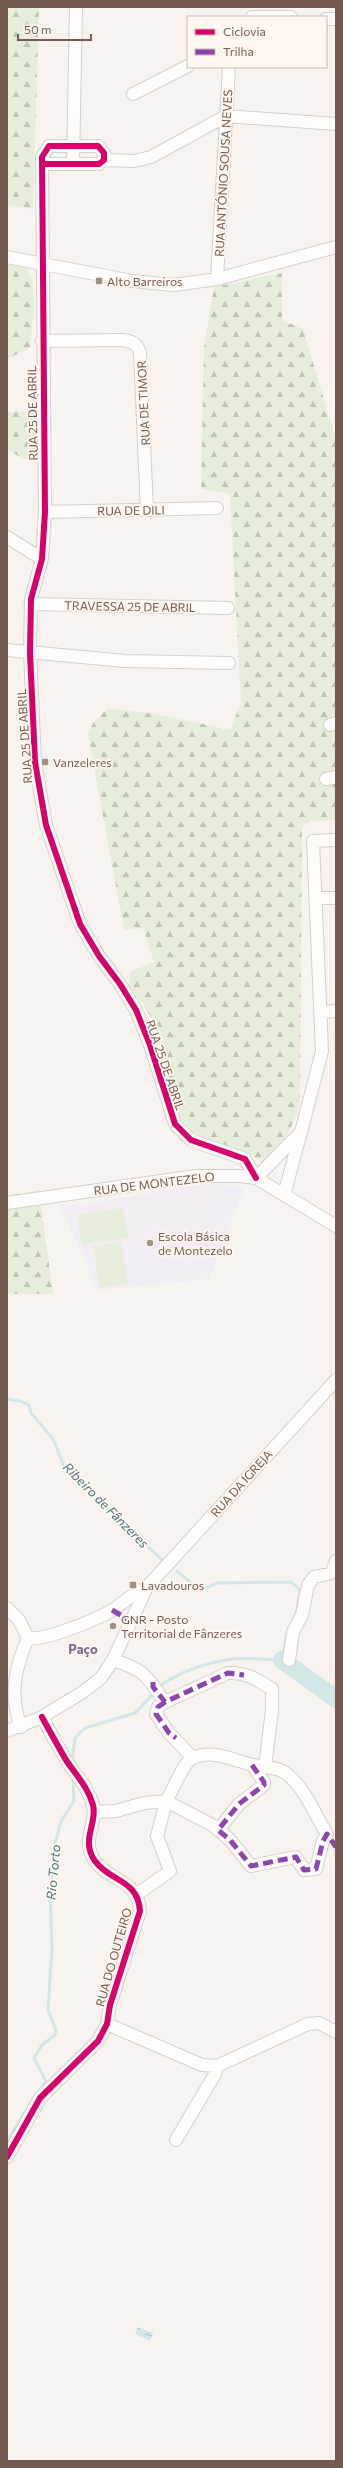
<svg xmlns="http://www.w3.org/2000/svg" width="343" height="2468" viewBox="0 0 343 2468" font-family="Commissioner,sans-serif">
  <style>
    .education { fill: #f4ecf4 }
    .green { fill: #e6edda }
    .forest { fill: url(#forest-firs) }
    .water { fill: url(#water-ripples) }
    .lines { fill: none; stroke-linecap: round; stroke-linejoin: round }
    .stream { stroke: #d1e6e7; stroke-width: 3 }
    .river { stroke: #d1e6e7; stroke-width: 18 }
    .minor-casing { stroke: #d5cfc9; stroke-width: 14 }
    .minor { stroke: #fefdfc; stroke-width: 12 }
    .quiet { stroke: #8e44ad; stroke-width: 5; stroke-dasharray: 10 5; stroke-linecap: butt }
    .cycleway-casing { stroke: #fef8f1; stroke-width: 8 }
    .cycleway { stroke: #d6006c; stroke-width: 6 }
    .poi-dot { fill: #a39087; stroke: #fef8f1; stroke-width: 1.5 }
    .labels { text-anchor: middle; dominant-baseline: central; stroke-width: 3.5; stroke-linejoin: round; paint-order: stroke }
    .street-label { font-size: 12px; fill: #755b4f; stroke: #fef8f1 }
    .poi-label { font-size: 12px; fill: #755b4f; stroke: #fef8f1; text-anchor: start }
    .water-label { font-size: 13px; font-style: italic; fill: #47787f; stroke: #fef8f1 }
    .neighbourhood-label { font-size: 13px; font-weight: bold; fill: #816790; stroke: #fef8f1 }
  </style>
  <defs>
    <pattern id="forest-firs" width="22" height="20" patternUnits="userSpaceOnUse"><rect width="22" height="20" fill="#e6edda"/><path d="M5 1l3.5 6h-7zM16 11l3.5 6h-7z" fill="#bfc3b3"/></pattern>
    <pattern id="water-ripples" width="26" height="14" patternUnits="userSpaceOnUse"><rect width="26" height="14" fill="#d1e6e7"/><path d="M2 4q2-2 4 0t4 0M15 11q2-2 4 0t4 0" fill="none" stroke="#aebdbe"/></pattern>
  </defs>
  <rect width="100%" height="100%" fill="#f8f3ee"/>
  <!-- education -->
  <path class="education" d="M201,1184H222L244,1188L209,1279L98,1290L60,1205L69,1203L74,1206Z"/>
  <!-- green -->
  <path class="green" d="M123,1208L128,1238L82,1245L77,1215Z
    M122,1242L128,1283L100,1288L93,1246Z"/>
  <!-- forest -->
  <path class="forest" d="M7,7H39L33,209L7,205Z
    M7,263L26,266C40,289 32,322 30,348L7,359Z
    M282,273V320L303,329L336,440V820L311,821L302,827L300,1102C292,1131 284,1143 262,1163L252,1155L214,1143L183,1127L176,1111L157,1026L129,984L130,972L154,962L143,928L124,930L88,734L93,723L108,708C150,712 190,721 230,730L241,703L230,494L201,489L204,348L214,287Z
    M37,411L36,461L26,460L7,450V412Z
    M39,1190L53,1294H7V1196Z"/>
  <!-- water -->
  <path class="water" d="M138,2327L153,2333L150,2341L135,2334Z"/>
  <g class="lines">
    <!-- stream -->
    <path class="stream" d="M7,1399L20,1401L29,1405L31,1413L53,1439L64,1466L163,1561
      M177,1571L196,1587L206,1588L217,1583L291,1582L300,1590L297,1610L293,1620
      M159,1687C177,1672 209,1662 233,1659C248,1657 266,1660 282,1660L288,1630
      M72,1762L75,1738L85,1728L135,1713L154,1693
      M39,2091L46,2082L34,2058L42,2045L55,2035L56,2030L48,2010L52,1948L50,1892L54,1848L61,1821L74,1801L73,1779
      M7,2141L30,2104"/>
    <!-- river -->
    <path class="river" d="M282,1660L336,1699"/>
    <defs>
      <path id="minor" d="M252,17H291
        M326,19H336
        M133,94L188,66
        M104,160L134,161L151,157L226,116L336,124
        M42,164H99L104,160V153L98,146H49L42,157L45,512L42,559L31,599L30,653L35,762L46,825L80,924L99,956L120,984L136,1010L150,1045L175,1124L191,1140L245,1159L256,1178
        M73,164L76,7
        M7,257L132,281L174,285L217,279L336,247
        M217,279L229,67
        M42,341L122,340C132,341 137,343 140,353L147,510
        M45,512L217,508
        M7,537L42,559
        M31,604L228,608
        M7,650L125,661L229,663
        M330,725L336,723
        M326,779L336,777
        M316,898H336
        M321,1012L336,1011
        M301,1132L322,1051L313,841L336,840
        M256,1178L301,1132L284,1195
        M7,1203L196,1176H240L256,1178L336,1226
        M7,1608L19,1620L28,1638C15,1667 9,1696 21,1727
        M28,1638C45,1641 95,1620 111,1611C124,1603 132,1593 147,1587
        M113,1660C147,1671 145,1675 165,1702L228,1673C246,1672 258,1680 272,1689V1710L265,1767
        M289,1660L293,1632L302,1615L308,1585L314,1577L332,1573L336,1561
        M165,1702L158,1707L156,1714L169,1733L193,1758
        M7,1731L42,1717L83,1692L101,1678L113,1660L147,1587L336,1380
        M95,1812L116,1811L144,1803L166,1801C173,1791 183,1762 193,1758C214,1748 238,1763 258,1766C268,1768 279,1767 287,1774C305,1788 315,1815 327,1834L323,1841L316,1869L304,1870L296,1857L251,1866L230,1840L214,1826L166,1801L157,1836L170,1871L136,1895
        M218,1830L239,1804L264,1785V1782L252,1765
        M107,2024L202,2065L217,2066L308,2024L319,2023L336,2032
        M176,2140L215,2074L217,2066
        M7,2157L40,2098L98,2041L107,2024L110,2005L140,1911C138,1879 110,1882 95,1861C80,1840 98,1823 93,1805C88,1787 76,1775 66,1760C58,1746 50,1732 42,1717"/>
    </defs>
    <!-- minor casing -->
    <use href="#minor" class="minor-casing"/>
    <!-- minor -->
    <use href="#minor" class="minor"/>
    <!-- quiet -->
    <path class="quiet" d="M112,1610L131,1621
      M153,1682V1687L165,1702L228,1673L244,1675
      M165,1702L158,1707L156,1714L169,1733L176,1738
      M252,1765L264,1782V1785L239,1804L218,1830L230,1840L251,1866L296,1857L304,1870L316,1869L323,1841L327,1834L336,1847"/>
    <defs>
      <path id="cycleway" d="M42,164H99L104,160V153L98,146H49L42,157L45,512L42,559L31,599L30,653L35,762L46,825L80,924L99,956L120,984L136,1010L150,1045L175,1124L191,1140L245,1159L256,1178
        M7,2157L40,2098L98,2041L107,2024L110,2005L140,1911C138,1879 110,1882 95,1861C80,1840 98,1823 93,1805C88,1787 76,1775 66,1760C58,1746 50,1732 42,1717"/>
    </defs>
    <!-- cycleway casing -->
    <use href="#cycleway" class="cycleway-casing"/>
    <!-- cycleway -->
    <use href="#cycleway" class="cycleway"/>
  </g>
  <!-- markers -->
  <g class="poi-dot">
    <rect x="95" y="277" width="8" height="8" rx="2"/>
    <rect x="41" y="758" width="8" height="8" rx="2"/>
    <circle cx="150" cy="1243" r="4"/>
    <rect x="129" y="1581" width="8" height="8" rx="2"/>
    <circle cx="113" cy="1626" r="4"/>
  </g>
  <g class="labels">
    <!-- street labels -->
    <g class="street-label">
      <text transform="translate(223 173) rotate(-87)">RUA ANTÓNIO SOUSA NEVES</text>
      <text transform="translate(143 403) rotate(-93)">RUA DE TIMOR</text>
      <text transform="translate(32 413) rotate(-91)">RUA 25 DE ABRIL</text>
      <text transform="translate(131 510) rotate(-1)">RUA DE DILI</text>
      <text transform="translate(130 606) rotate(1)">TRAVESSA 25 DE ABRIL</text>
      <text transform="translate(24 736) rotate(-94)">RUA 25 DE ABRIL</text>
      <text transform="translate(166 1065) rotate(71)">RUA 25 DE ABRIL</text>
      <text transform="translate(154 1183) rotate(-7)">RUA DE MONTEZELO</text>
      <text transform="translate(241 1483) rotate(-48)">RUA DA IGREJA</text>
      <text transform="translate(113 1957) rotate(-74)">RUA DO OUTEIRO</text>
    </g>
    <!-- poi labels -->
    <g class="poi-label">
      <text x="107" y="281">Alto Barreiros</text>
      <text x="53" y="762">Vanzeleres</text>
      <text x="158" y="1236">Escola Básica<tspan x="158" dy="14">de Montezelo</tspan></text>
      <text x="141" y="1585">Lavadouros</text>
      <text x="121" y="1619">GNR - Posto<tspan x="121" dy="14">Territorial de Fânzeres</tspan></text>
    </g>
    <!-- water labels -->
    <g class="water-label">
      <text transform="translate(106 1505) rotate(45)">Ribeiro de Fânzeres</text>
      <text transform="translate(53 1872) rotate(-85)">Rio Torto</text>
    </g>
    <!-- neighbourhood labels -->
    <g class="neighbourhood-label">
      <text x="83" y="1649">Paço</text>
    </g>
  </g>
  <!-- border -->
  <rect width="343" height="2468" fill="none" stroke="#755b4f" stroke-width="16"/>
  <!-- legend -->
  <rect x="187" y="16" width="140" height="52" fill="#fef8f1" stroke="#c7b9b0"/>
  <rect x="195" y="29" width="20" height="6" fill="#d6006c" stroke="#c7b9b0"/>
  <text x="223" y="36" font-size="12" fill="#755b4f">Ciclovia</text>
  <rect x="195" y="49" width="20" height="6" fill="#8e44ad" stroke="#c7b9b0"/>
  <text x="223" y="56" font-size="12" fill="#755b4f">Trilha</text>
  <!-- scale -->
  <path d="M18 34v6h73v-6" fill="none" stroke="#755b4f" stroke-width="2"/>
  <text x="24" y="34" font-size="12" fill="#755b4f" stroke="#fef8f1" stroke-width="3" paint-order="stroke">50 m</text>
</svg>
